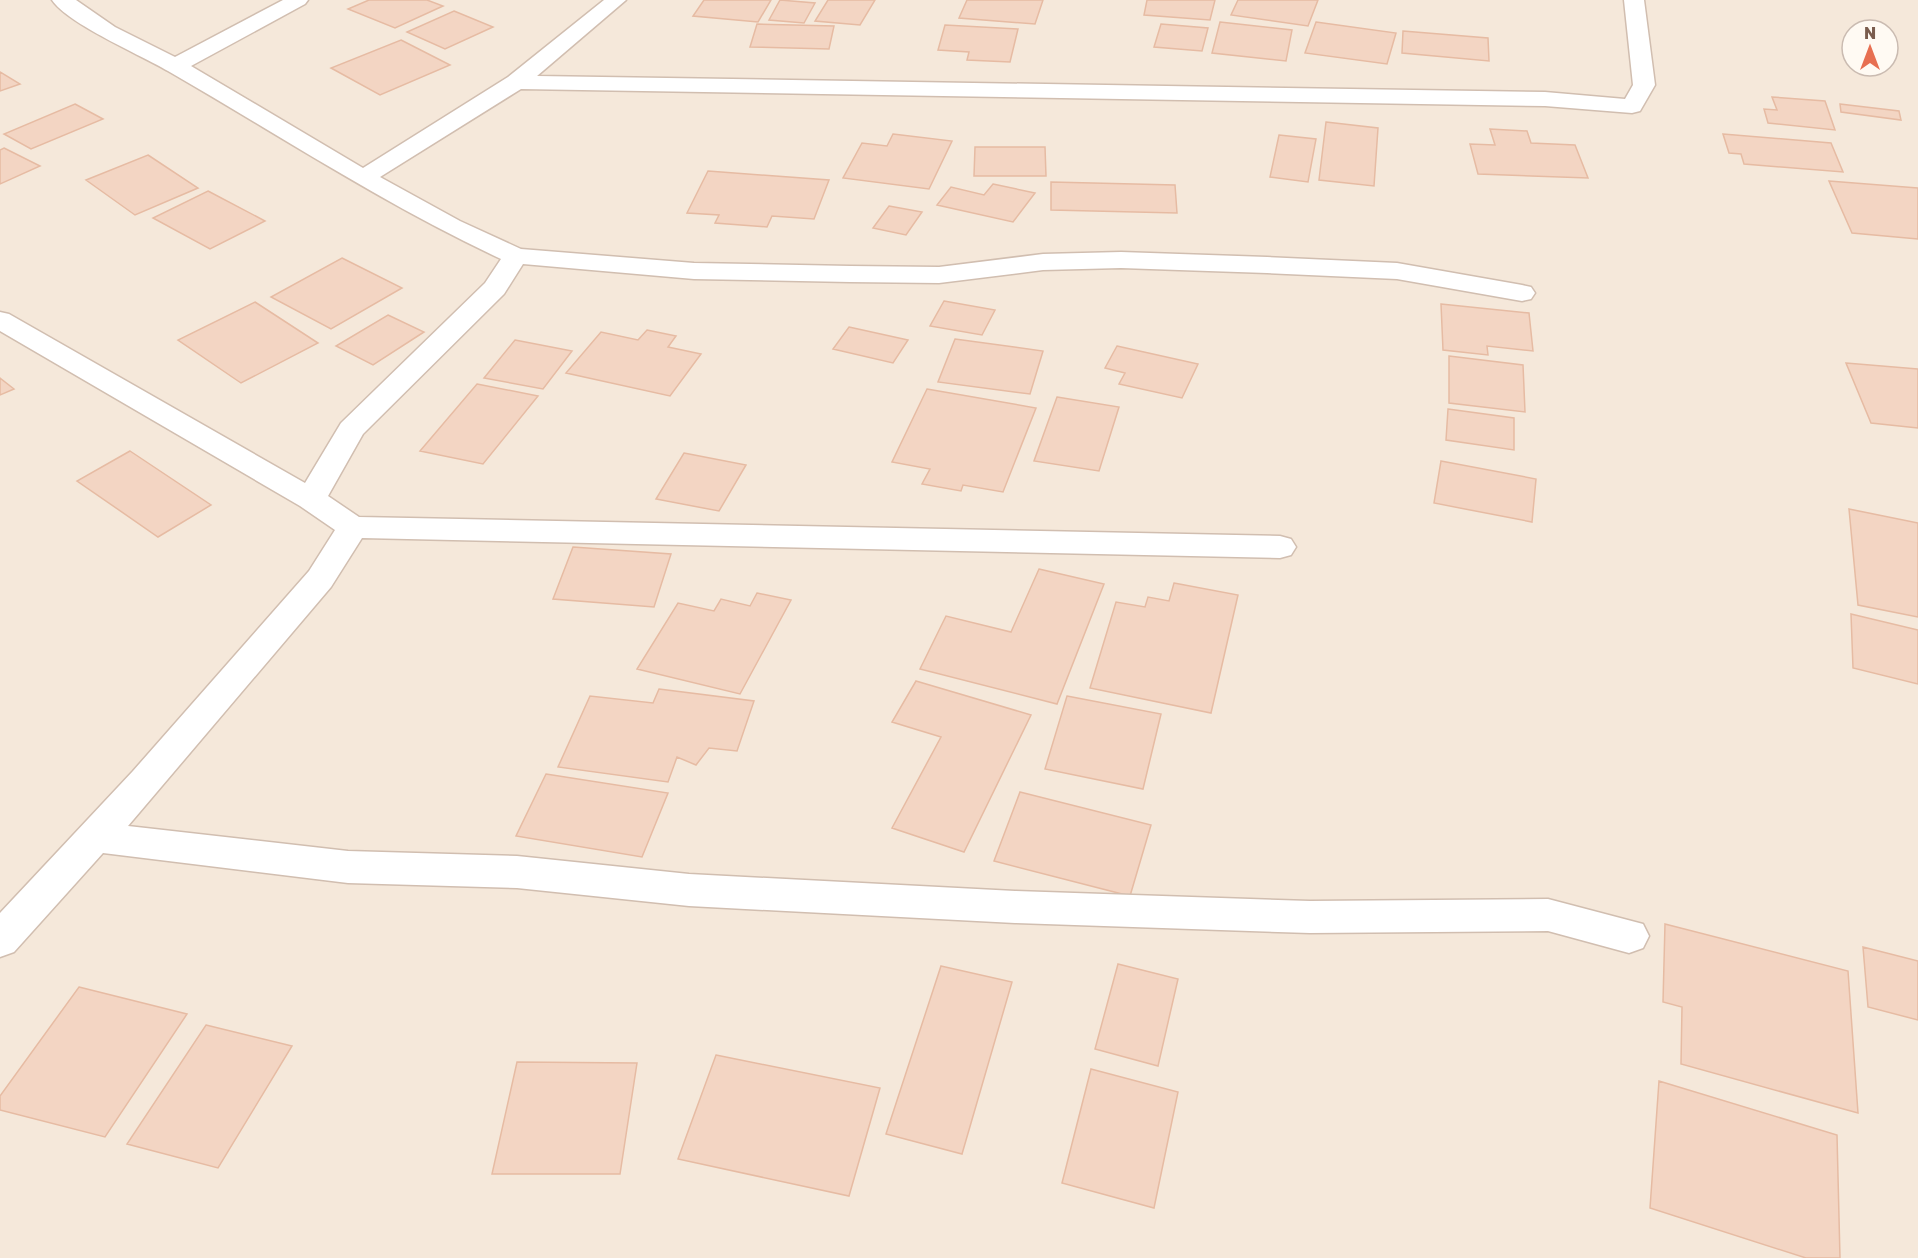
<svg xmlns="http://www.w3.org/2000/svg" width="1918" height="1258" viewBox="0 0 1918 1258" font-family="'Golos Text',sans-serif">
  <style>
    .residential { fill: #f5e8da; fill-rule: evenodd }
    .building { fill: #f3d5c3; stroke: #e6bba3; stroke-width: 1.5 }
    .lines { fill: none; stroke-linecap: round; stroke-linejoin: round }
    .minor-casing { stroke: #d1beb0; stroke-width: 3 }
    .minor { fill: #fff; fill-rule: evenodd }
  </style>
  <rect width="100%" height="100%" fill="#fdf6ec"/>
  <!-- residential -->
  <path class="residential" d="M0,0H1918V1258H0ZM1852,30H1888V66H1852Z"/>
  <!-- building -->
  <path class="building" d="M369,0H427L443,6L395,28L348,9Z
    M704,0H771L758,22L693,16Z
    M780,0L815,3L804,23L769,20Z
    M828,0H875L860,25L815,21Z
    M967,0H1043L1035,24L959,18Z
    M1147,0H1215L1210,20L1144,15Z
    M1238,0H1318L1308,26L1231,15Z
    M454,11L493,27L445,49L407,32Z
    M1220,22L1292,30L1286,61L1212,53Z
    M1316,22L1396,33L1387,64L1305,53Z
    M757,24L834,26L829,49L750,47Z
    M1161,24L1208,28L1202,51L1154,47Z
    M945,25L1018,29L1010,62L967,60L969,52L938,50Z
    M1403,31L1488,38L1489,61L1402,53Z
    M401,40L450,65L380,95L331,68Z
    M0,72L20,84L0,91Z
    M1772,97L1825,101L1835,130L1768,123L1764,109L1777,110Z
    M75,104L103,119L31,149L4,134Z
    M1840,104L1899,111L1901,120L1841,112Z
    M1326,122L1378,128L1374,186L1319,180Z
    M1490,129L1527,131L1531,143L1575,145L1588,178L1478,174L1470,144L1495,145Z
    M893,134L952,141L929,189L843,178L862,143L887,146Z
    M1723,134L1831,143L1843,172L1744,164L1741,154L1729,153Z
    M1279,135L1316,139L1308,182L1270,177Z
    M975,147H1045L1046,176H974Z
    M4,148L40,166L0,184V150Z
    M148,155L198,188L135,215L86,180Z
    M708,171L829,180L814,219L772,216L767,227L715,223L719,215L687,213Z
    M1829,181L1918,188V239L1852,233Z
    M1051,182L1175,185L1177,213L1051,210Z
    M993,184L1035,193L1013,222L937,205L951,187L984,195Z
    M208,191L265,221L210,249L153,218Z
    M889,206L922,212L906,235L873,228Z
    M342,258L402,288L331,329L271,297Z
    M944,301L995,310L982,335L930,326Z
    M255,302L318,343L241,383L178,340Z
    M1441,304L1529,313L1533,351L1487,346L1488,355L1443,350Z
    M388,315L424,332L373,365L336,346Z
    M849,327L908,340L893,363L833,349Z
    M647,330L676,336L668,347L701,354L670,396L566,373L601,332L638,340Z
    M955,339L1043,351L1030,394L938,382Z
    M515,340L572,351L543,389L484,378Z
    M1117,346L1198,364L1182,398L1119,384L1125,373L1105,368Z
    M1449,356L1523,365L1525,412L1449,403Z
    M1846,363L1918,369V428L1871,423Z
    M0,378L14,389L0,395Z
    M477,384L538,396L483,464L420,451Z
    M927,389L1036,408L1003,492L963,485L961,491L922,484L930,469L892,462Z
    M1057,397L1119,407L1099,471L1034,461Z
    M1448,409L1514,418V450L1446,440Z
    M130,451L211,505L158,537L77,481Z
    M684,453L746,465L719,511L656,499Z
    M1441,461L1536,479L1532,522L1434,503Z
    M1849,509L1918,523V617L1858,605Z
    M573,547L671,554L654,607L553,599Z
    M1039,569L1104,584L1057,704L920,669L946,616L1011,632Z
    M1174,583L1238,595L1211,713L1090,688L1116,602L1145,607L1148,597L1169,601Z
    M757,593L791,600L740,694L637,669L678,603L714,611L721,599L750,606Z
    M1851,614L1918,630V684L1853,668Z
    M916,681L1031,715L964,852L892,828L941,737L892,722Z
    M659,689L754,701L737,751L709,748L696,765L677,757L668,782L558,767L590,696L653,703Z
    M1067,696L1161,714L1143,789L1045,769Z
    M546,774L668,793L642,857L516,836Z
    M1020,792L1151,825L1130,896L994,861Z
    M1665,924L1848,971L1858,1113L1681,1064L1682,1007L1663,1002Z
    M1863,947L1918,961V1020L1868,1007Z
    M1118,964L1178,979L1158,1066L1095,1049Z
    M941,966L1012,982L962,1154L886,1134Z
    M79,987L187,1014L105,1137L0,1110V1096Z
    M206,1025L292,1046L218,1168L127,1144Z
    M716,1055L880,1088L849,1196L678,1159Z
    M517,1062L637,1063L620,1174H492Z
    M1091,1069L1178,1092L1154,1208L1062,1183Z
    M1659,1081L1837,1135L1840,1258H1806L1650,1208Z"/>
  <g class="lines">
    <defs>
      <path id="minor" d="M52,0H76L115,27L175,57L283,0H308L305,4L191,66L363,168L508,77L604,0H626L537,76L1545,92L1625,99L1633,85L1624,0H1644L1655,85L1640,111L1632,113L1545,106L521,89L380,177L460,221L521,249L694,263L850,266L939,267L1043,254L1121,252L1267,257L1397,263L1522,285L1531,287L1535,293L1531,299L1522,301L1397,279L1267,273L1121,268L1043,270L939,283L850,282L694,279L523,264L504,294L363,434L328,496L359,517L1280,536L1291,539L1296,547L1291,555L1280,558L362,538L331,587L128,826L348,851L517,856L689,874L1015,891L1310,901L1548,899L1643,924L1649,936L1643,948L1629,953L1548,931L1310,933L1015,923L689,906L517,888L348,883L103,853L14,952L0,957V913L133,771L309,571L335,530L300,506L0,331V312L9,314L305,483L341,423L485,283L501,259C385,205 279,135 168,71C141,55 68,24 52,0Z"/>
    </defs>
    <!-- minor casing -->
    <use href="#minor" class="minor-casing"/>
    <!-- minor -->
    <use href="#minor" class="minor"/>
  </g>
  <!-- north arrow -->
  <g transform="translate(1870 48)"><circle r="28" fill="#fffaf3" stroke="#cabbb1" stroke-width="1.5"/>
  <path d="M0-4.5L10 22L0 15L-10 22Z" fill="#e76f51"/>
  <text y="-9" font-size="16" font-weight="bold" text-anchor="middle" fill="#7a5c4d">N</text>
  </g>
</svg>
